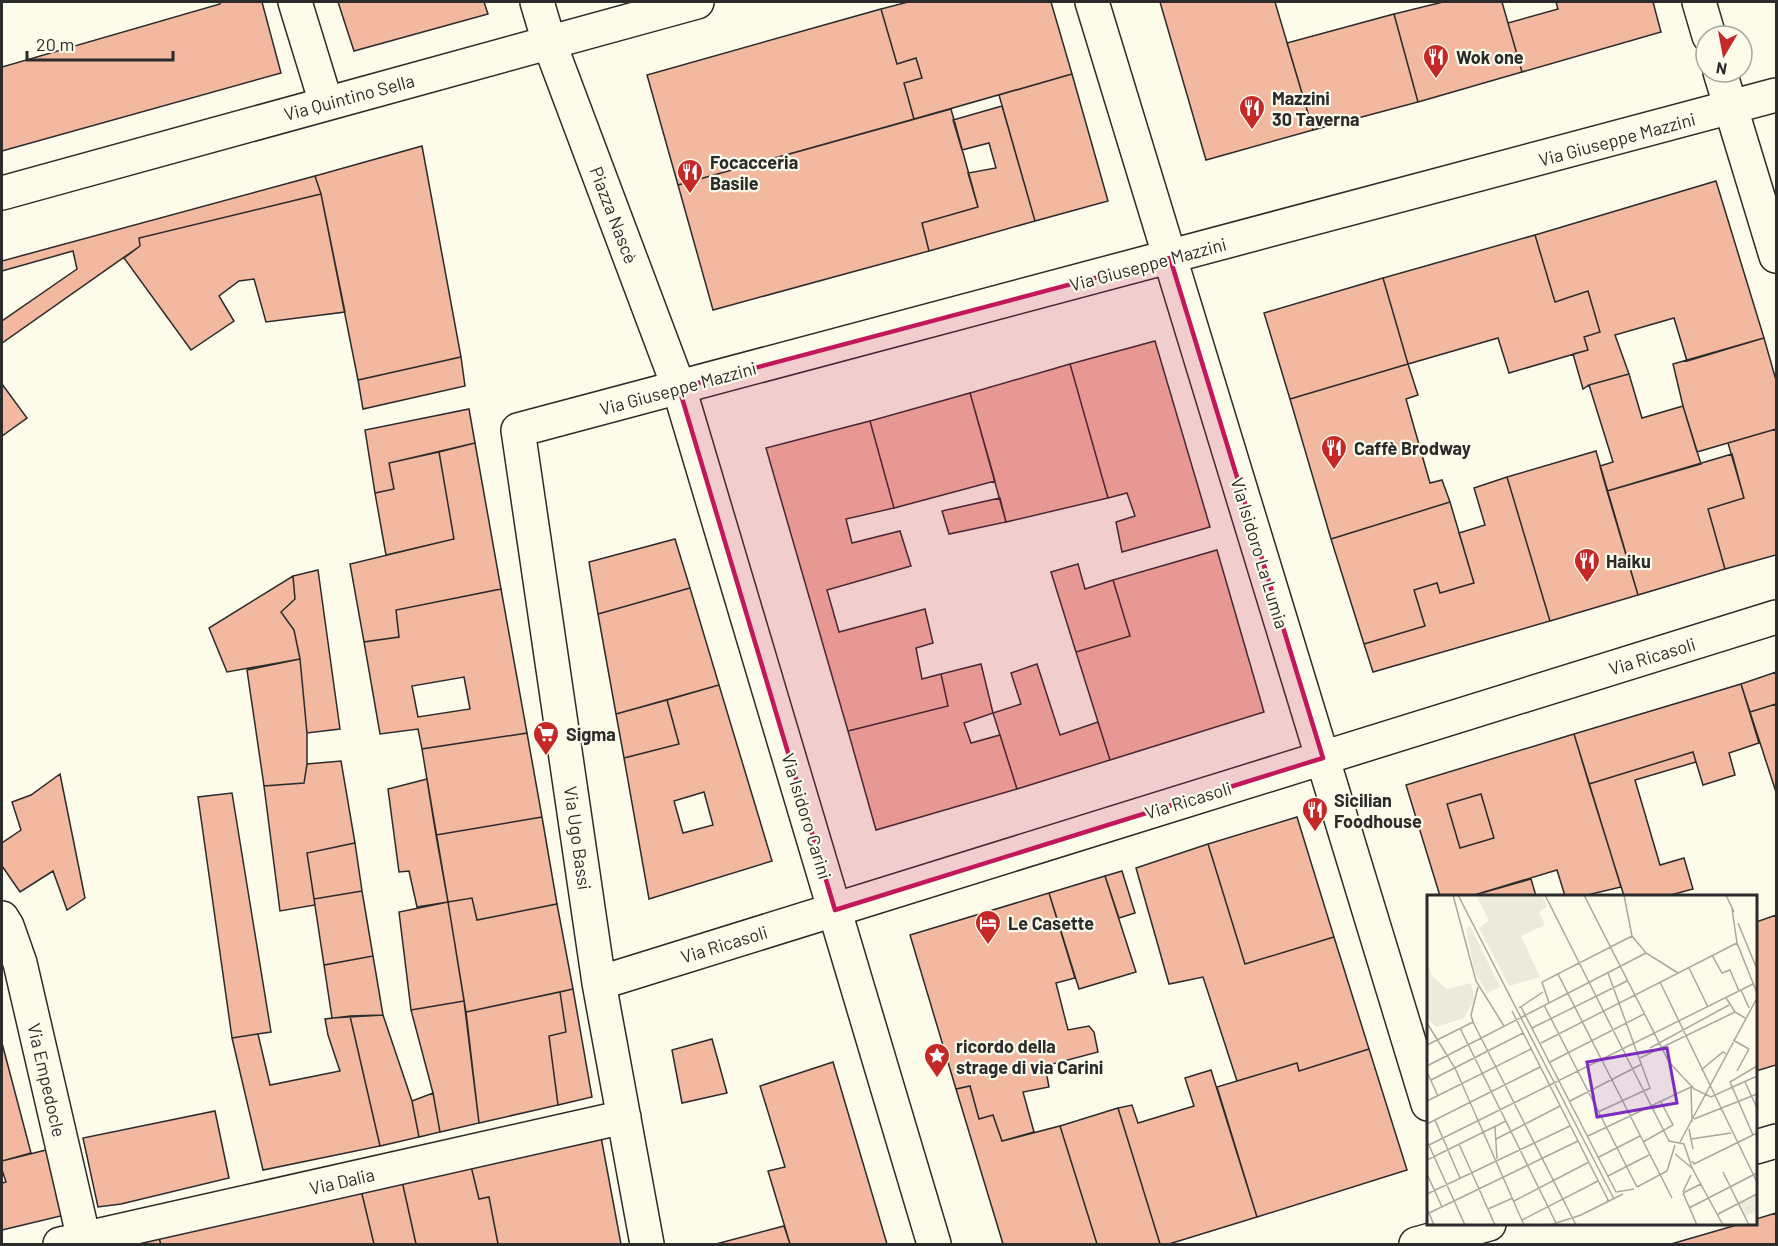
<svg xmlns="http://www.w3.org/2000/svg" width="1778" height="1246" viewBox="0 0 1778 1246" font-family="Barlow,sans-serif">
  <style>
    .building { fill: #f2b8a0; stroke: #2b2b2b; stroke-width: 1.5; fill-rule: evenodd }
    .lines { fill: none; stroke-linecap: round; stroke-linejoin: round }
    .street-casing { stroke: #2b2b2b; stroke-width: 36 }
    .secondary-casing { stroke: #2b2b2b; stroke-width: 36 }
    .street { stroke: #fdfbea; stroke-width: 33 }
    .secondary { stroke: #fdfbea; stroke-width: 33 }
    .marked { fill: #c2185b; fill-opacity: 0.2; stroke: #c2185b; stroke-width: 4.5; stroke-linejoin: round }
    .labels { text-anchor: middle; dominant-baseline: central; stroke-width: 4.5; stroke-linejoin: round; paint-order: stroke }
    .poi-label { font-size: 18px; font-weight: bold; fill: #2b2b2b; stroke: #fdfbea; text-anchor: start }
    .street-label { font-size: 18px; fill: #2b2b2b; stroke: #fdfbea }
    .inset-road { fill: none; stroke: #a9a89e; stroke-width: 1.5 }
    .view { fill: #7b2cbf; fill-opacity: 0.15; stroke: #7b2cbf; stroke-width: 3 }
    .inset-edge { fill: none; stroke: #2b2b2b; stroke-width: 3 }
  </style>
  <rect width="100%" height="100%" fill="#fdfbea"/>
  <!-- building -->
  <path class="building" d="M220,2H262L281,73L2,151V67L220,4Z
    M338,2H484L488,14L354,51Z
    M908,2H1051L1072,74L914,119L904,83L922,78L916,58L897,64L881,9Z
    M1160,2H1275L1313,130L1206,160Z
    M1443,2H1502L1522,72L1418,102L1394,14Z
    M1556,2H1653L1661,32L1522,72L1508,23L1558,9Z
    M881,9L897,64L916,58L922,78L904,83L914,119L678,185L647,75Z
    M1394,14L1418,102L1313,130L1287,43Z
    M1072,74L1108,201L1035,221L999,95Z
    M1002,106L1035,221L929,251L922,223L978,207L968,173L996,168L989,143L962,150L953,120Z
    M951,109L978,207L922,223L929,251L713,310L678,185Z
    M422,146L461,357L358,380L321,194L315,176Z
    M315,176L321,194L139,238L140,246L2,343V321L77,269L73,251L2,271V261Z
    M1716,181L1764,338L1687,361L1674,318L1615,335L1629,374L1589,385L1583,389L1573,354L1588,350L1584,337L1600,332L1588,291L1555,302L1535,235Z
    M321,194L345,312L266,322L254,279L239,281L219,296L234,321L191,350L124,258L140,246L139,238Z
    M1535,235L1555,302L1588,291L1600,332L1584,337L1588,350L1509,373L1498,338L1408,364L1383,278Z
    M1383,278L1408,364L1290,399L1264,313Z
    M1764,338L1776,380V429L1697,452L1683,406L1673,364Z
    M1155,341L1210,527L1122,552L1116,522L1135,516L1127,493L1108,498L1070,364Z
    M461,357L465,386L363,409L358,380Z
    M1070,364L1108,498L1006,522L970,393Z
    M1408,364L1418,395L1406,399L1430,483L1442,480L1450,502L1331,539L1290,399Z
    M1629,374L1642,418L1683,406L1701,464L1607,491L1600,466L1613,462L1589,385Z
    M2,384L27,418L2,436Z
    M970,393L995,481L894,508L870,421Z
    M469,409L475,443L389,463L394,489L375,493L365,430Z
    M870,421L894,508L846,519L852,543L900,531L911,566L827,590L839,632L925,609L933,643L916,648L922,679L941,674L948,706L848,731L766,448Z
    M1776,429V555L1725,569L1708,509L1744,498L1728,443Z
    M475,443L501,589L396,610L399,637L364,642L350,564L454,539L439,452Z
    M1596,451L1638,595L1550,621L1507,477Z
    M439,452L454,539L386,555L375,493L394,489L389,463Z
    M1732,454L1744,498L1708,509L1725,569L1638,595L1607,491Z
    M1507,477L1550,621L1373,672L1364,644L1425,626L1414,590L1437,583L1440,593L1474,583L1459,533L1485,525L1474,488Z
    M1000,498L1006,522L949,534L942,511Z
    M1450,502L1474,583L1440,593L1437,583L1414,590L1425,626L1364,644L1331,539Z
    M675,539L690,588L598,614L589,562Z
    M1217,550L1264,712L1110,760L1076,652L1130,636L1113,580Z
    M1078,564L1085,589L1113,580L1130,636L1076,652L1051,572Z
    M318,570L340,729L307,733L300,659L294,630L281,612L295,599L293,576Z
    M293,576L295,599L281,612L294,630L300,659L227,672L209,628Z
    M690,588L719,685L616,714L598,614Z
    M501,589L527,733L422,749L418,729L380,734L364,642L399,637L396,610ZM464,677L470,709L418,717L412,686Z
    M300,659L307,733V764L304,783L264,786L247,670Z
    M981,664L993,713L964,723L971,743L1000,735L1017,789L876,830L848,731L948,706L941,674Z
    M1037,664L1060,735L1098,722L1110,760L1017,789L993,713L1021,704L1011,673Z
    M1776,672V704L1750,712L1741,684Z
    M1741,684L1759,743L1729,753L1735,775L1703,785L1693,752L1589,784L1574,734Z
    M719,685L772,861L649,899L624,758L679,744L667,700ZM704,792L713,825L683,833L674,801Z
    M667,700L679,744L624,758L616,714Z
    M1776,704V792L1750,712Z
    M527,733L542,817L436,835L422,749Z
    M1574,734L1621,887L1583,896H1565L1557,870L1471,896H1440L1406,785ZM1481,794L1494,838L1460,848L1447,804Z
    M1693,752L1696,762L1635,780L1660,865L1684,858L1693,889L1667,896H1624L1589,784Z
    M341,761L355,843L307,853L315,905L280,911L264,786L304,783L307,764Z
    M60,774L85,898L67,910L53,871L20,892L2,866V843L21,830L12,802L31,795Z
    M427,779L448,902L417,907L409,871L399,872L388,789Z
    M232,793L271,1032L232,1038L198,797Z
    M1481,794L1494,838L1460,848L1447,804Z
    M542,817L557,904L477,920L472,898L448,902L436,835Z
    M1297,817L1334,937L1245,964L1208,844Z
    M355,843L362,891L314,899L307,853Z
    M1208,844L1245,964L1334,937L1369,1049L1299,1071L1297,1063L1237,1081L1203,977L1169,984L1136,868Z
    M1122,871L1135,913L1119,918L1105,876Z
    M1105,876L1136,972L1079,989L1049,893Z
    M1531,879L1536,896H1471Z
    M362,891L373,956L324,965L314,899Z
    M1049,893L1075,978L1056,983L1068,1030L1089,1026L1094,1032L1098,1052L1045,1066L1049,1087L1023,1092L1034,1132L1002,1141L993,1115L979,1119L970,1086L956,1089L910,935Z
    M472,898L477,920L557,904L573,989L466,1012L448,902Z
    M448,902L464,1001L411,1010L399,912Z
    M1776,915V1065L1756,1071V922Z
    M373,956L383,1015L332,1018L324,965Z
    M573,989L592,1097L558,1105L549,1036L566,1032L560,992Z
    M560,992L566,1032L549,1036L558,1105L479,1123L466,1012Z
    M464,1001L479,1123L440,1132L433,1093L411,1010Z
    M383,1015L412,1101L419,1137L380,1146L350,1016Z
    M350,1016L380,1146L263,1170L232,1038L258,1034L270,1085L340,1071L328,1035L325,1019Z
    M712,1039L727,1093L682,1103L672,1050Z
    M2,1043L31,1153L2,1161Z
    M1369,1049L1407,1170L1257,1217L1217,1087L1297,1063L1299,1071Z
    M833,1062L887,1244H790L768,1171L785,1167L760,1086Z
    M1211,1070L1257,1217L1169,1244H1160L1118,1108L1132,1105L1138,1123L1194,1106L1185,1078Z
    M970,1086L979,1119L993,1115L1002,1141L1060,1126L1097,1244H1003L956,1089Z
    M433,1093L440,1132L419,1137L412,1101Z
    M1118,1108L1160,1244H1097L1060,1126Z
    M215,1111L229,1178L121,1204L98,1207L83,1138Z
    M601,1137L621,1244H498L489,1197L479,1199L471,1166Z
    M50,1149L69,1214L2,1230V1183L6,1182L2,1170V1161Z
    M471,1166L479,1199L489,1197L498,1244H416L402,1181Z
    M402,1181L416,1244H374L361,1190Z
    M361,1190L374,1244H161L158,1236Z
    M1776,1213V1244H1671L1740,1224H1756V1219Z
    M784,1226L790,1244H716Z
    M158,1236L161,1244H121Z"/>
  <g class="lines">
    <defs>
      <path id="street" d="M295,2L326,103
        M1092,2L1428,1104
        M1699,2L1709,36
        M1720,72L1776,256
        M2,193L697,2
        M2,918L7,926L20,963L85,1244
        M599,983L1776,617
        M1756,1147L1776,1141
        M60,1244L624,1117
        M647,1244L599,983L518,430L1776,95
        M1416,1244L1489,1224"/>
      <path id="secondary" d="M537,2L549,42L679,388L934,1244"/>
    </defs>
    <!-- street casing -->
    <use href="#street" class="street-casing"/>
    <!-- secondary casing -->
    <use href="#secondary" class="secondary-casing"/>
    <!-- street -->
    <use href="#street" class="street"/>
    <!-- secondary -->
    <use href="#secondary" class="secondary"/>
  </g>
  <!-- marked area -->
  <path class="marked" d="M1170,258L1323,758L835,910L679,388Z"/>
  <!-- icons -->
  <defs>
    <symbol id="restaurant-pin" viewBox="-11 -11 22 30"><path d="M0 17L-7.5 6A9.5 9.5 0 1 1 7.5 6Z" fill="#c62828" stroke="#fdfbea"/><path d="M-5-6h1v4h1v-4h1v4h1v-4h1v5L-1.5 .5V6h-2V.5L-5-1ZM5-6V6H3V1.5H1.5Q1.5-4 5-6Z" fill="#fff"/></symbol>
    <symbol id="supermarket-pin" viewBox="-11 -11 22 30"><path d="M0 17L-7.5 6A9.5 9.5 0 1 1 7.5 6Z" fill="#c62828" stroke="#fdfbea"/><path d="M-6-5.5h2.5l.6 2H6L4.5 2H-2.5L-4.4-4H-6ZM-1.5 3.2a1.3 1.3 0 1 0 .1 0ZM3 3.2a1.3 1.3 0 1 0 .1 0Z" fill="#fff"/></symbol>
    <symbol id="hotel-pin" viewBox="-11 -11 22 30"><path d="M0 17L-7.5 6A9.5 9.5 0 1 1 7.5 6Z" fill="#c62828" stroke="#fdfbea"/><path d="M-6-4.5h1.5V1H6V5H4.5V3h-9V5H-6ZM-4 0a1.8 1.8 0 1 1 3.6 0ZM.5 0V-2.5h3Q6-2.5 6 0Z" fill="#fff"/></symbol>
    <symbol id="sight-pin" viewBox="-11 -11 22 30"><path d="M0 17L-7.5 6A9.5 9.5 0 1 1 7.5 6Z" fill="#c62828" stroke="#fdfbea"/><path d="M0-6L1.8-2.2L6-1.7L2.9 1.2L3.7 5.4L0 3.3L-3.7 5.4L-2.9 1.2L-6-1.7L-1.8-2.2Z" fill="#fff"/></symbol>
  </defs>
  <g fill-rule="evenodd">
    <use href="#restaurant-pin" x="1421" y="42" width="30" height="40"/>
    <use href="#restaurant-pin" x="1237" y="93" width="30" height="40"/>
    <use href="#restaurant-pin" x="675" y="157" width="30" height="40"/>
    <use href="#restaurant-pin" x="1319" y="433" width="30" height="40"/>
    <use href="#restaurant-pin" x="1572" y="546" width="30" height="40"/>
    <use href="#supermarket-pin" x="531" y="719" width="30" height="40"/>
    <use href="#restaurant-pin" x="1300" y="795" width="30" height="40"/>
    <use href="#hotel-pin" x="973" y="908" width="30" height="40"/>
    <use href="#sight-pin" x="922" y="1041" width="30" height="40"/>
  </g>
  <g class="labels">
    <!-- poi labels -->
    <g class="poi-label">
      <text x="1456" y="57">Wok one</text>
      <text x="1272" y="98">Mazzini<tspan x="1272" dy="21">30 Taverna</tspan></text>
      <text x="710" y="162">Focacceria<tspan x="710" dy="21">Basile</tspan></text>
      <text x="1354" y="448">Caffè Brodway</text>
      <text x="1606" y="561">Haiku</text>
      <text x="566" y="734">Sigma</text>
      <text x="1334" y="800">Sicilian<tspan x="1334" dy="21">Foodhouse</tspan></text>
      <text x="1008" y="923">Le Casette</text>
      <text x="956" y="1046">ricordo della<tspan x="956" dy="21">strage di via Carini</tspan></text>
    </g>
    <!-- street labels -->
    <g class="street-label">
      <text transform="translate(349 97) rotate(-15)">Via Quintino Sella</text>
      <text transform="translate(1617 139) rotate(-15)">Via Giuseppe Mazzini</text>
      <text transform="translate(614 215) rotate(69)">Piazza Nascè</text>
      <text transform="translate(1148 264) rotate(-15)">Via Giuseppe Mazzini</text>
      <text transform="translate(678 388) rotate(-15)">Via Giuseppe Mazzini</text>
      <text transform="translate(1260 553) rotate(73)">Via Isidoro La Lumia</text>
      <text transform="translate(1652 656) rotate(-17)">Via Ricasoli</text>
      <text transform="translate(1188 800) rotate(-17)">Via Ricasoli</text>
      <text transform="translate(807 816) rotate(73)">Via Isidoro Carini</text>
      <text transform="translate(578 838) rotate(82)">Via Ugo Bassi</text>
      <text transform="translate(724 944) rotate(-17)">Via Ricasoli</text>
      <text transform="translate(47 1080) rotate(77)">Via Empedocle</text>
      <text transform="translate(342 1181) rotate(-13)">Via Dalia</text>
    </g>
  </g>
  <!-- overview -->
  <g transform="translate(1427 895)">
    <rect width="330" height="330" fill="#fdfbea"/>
    <path d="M49,0H115L120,11L112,17L118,30L94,41L113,82L82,91L52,33L62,26ZM43,31L73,92L60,98L48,78L39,33ZM0,67L5,81L20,94L44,88L47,105L37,123L9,132L0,123ZM330,301V316L319,321L313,309Z" fill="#ecebdb"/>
    <path class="inset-road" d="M26,0L49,86L77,131M31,0L187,304M118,0L242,246L257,249L265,273M157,0L242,167L267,194L284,202L330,181M197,0L205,41M299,0L307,17M305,14L310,48L330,98M311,28L330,74M205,41L219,58L251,78M285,60L295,78L303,75L312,96M262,73L281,112M131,79L245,303M233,87L330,287M314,95L322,113M299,103L308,117L318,123M122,108L115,87L205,41M117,110L210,292M94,112L189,297L207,294M92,113L116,97M85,116L181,305L179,308M46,127L149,330M0,128L28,173L97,330M33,133L130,330M105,133L200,86M306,145L322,154M114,148L310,48M0,150L46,127L44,120L51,92M223,153L302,110M213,163L308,117M123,167L217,119M0,171L219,58M274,175L296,157L299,159M310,176L322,154M0,177L11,201M4,185L96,138M318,187L330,213M264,192L265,227M0,206L104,154M143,206L215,169M171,217L223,193L181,78M267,224L330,199M8,225L33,283M0,229L113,172M68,232L70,264M262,234L266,254M326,240L303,187L330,171M161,241L266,191M69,244L133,211M264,244L304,238M0,246L38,330M216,247L246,230L234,207M253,247L330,103M32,249L68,330M2,250L326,89M248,259L265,273L296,330M172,262L213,241M0,265L79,226M265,266L267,269L330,238M296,277L322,330M0,279L15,312M181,281L222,260M210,292L240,276L248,250M256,297L264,280M256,298L270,330M256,298L274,289M0,299L143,231M87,306L162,267M0,313L7,330M262,313L330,278M61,314L86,303M0,319L151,246M291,319L330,299M95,325L171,286M123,330L154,320L196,299"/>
    <path class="view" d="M240,153L250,208L170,222L160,167Z"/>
    <rect width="330" height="330" class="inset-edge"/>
  </g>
  <!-- border -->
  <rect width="1778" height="1246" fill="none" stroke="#2b2b2b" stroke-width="6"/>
  <!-- north arrow -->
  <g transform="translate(1724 54) rotate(190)"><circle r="28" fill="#fdfbea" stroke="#a9a89e" stroke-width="1.5"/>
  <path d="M0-4.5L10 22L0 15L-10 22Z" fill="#c62828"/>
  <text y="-9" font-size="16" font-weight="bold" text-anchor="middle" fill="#2b2b2b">N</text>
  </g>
  <!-- scale -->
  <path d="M27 51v9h146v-9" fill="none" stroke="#2b2b2b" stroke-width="3"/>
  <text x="36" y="51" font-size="18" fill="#2b2b2b" stroke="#fdfbea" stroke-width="4.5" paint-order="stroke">20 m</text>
</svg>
